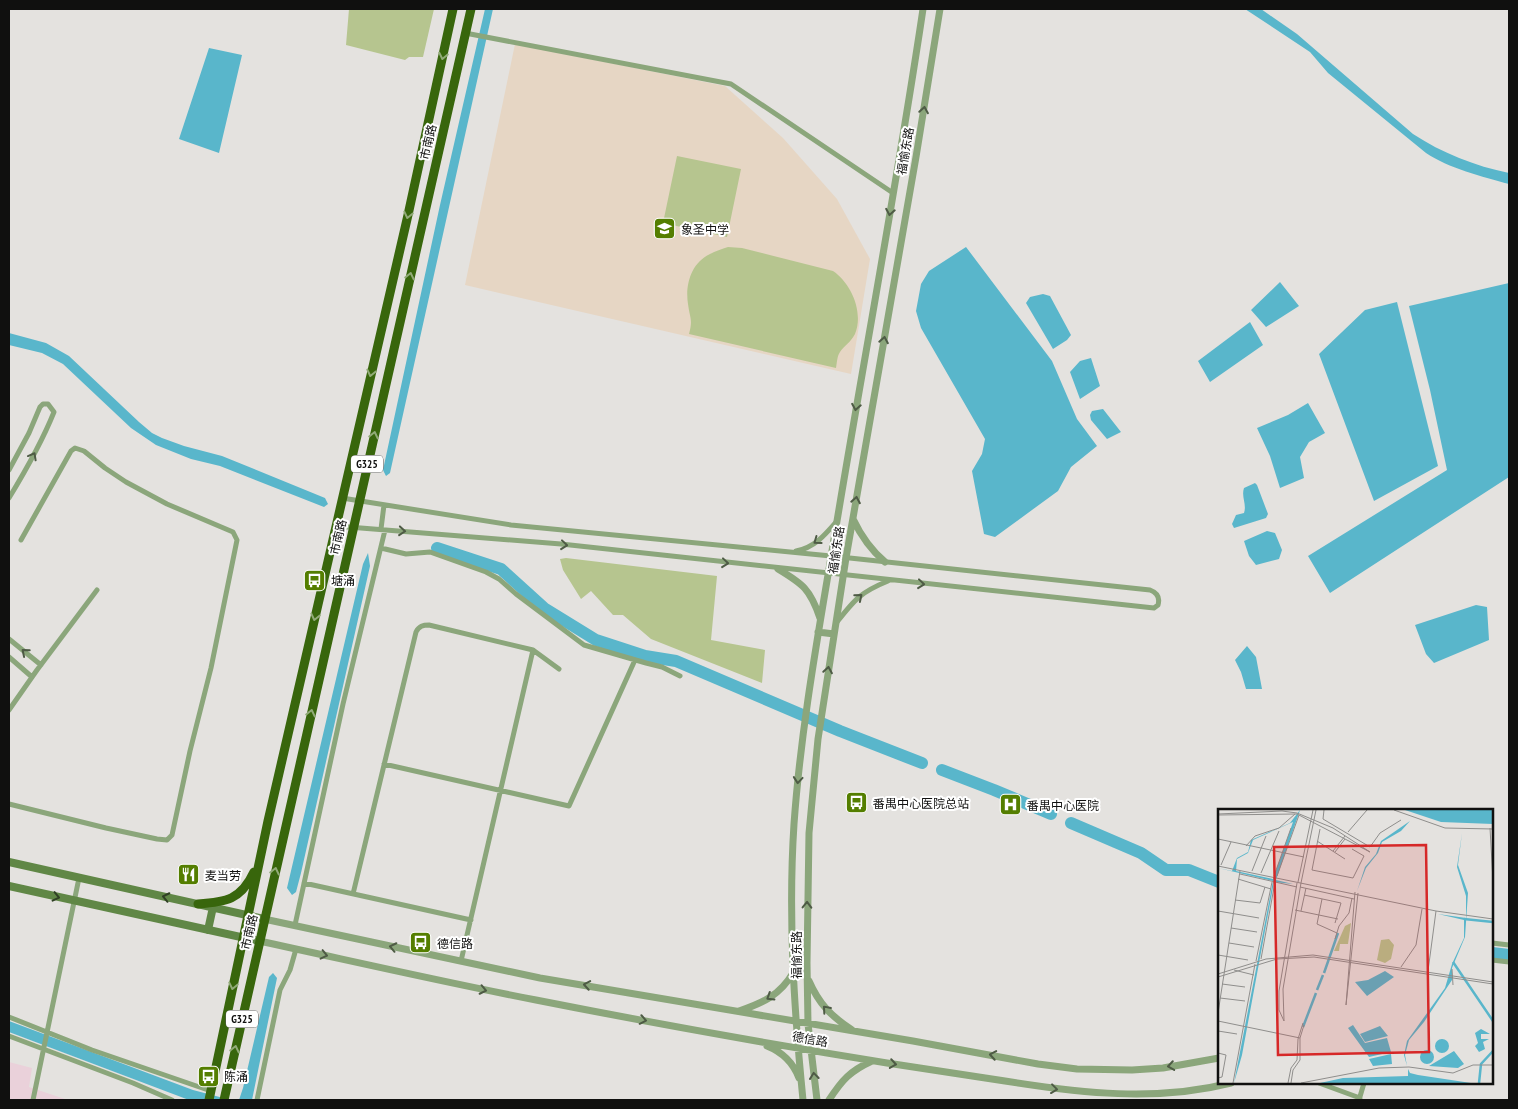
<svg xmlns="http://www.w3.org/2000/svg" width="1518" height="1109" viewBox="0 0 1518 1109" font-family="'PT Sans Narrow','Noto Sans SC',sans-serif">
  <style>
    .industrial { fill: #ead1da }
    .education { fill: #e6d6c4 }
    .green { fill: #b6c58f }
    .water { fill: #59b6cb }
    .lines { fill: none; stroke-linecap: round; stroke-linejoin: round }
    .river { stroke: #59b6cb; stroke-width: 12 }
    .minor { stroke: #8ba67b; stroke-width: 5 }
    .tertiary { stroke: #8ba67b; stroke-width: 7 }
    .secondary { stroke: #608746; stroke-width: 8 }
    .trunk { stroke: #38660c; stroke-width: 9 }
    .oneway { stroke: #92ab79 }
    .oneway2 { stroke: #4e5b45 }
    .oneway3 { stroke: #304025 }
    .labels { text-anchor: middle; dominant-baseline: central; stroke-width: 4; stroke-linejoin: round; paint-order: stroke }
    .shield { fill: #fff; stroke: #585857; stroke-width: 1 }
    .shield-label { font-size: 11px; font-weight: bold; fill: #10100f }
    .street-label { font-size: 12px; fill: #10100f; stroke: #fff }
    .poi-label { font-size: 12px; fill: #10100f; stroke: #fff; text-anchor: start }
    .inset-river { fill: none; stroke: #59b6cb; stroke-width: 2.5 }
    .inset-road { fill: none; stroke: #8f8e8c; stroke-width: 1 }
    .view { fill: #d62828; fill-opacity: 0.15; stroke: #d62828; stroke-width: 2.5 }
    .inset-edge { fill: none; stroke: #10100f; stroke-width: 2.5 }
  </style>
  <rect width="100%" height="100%" fill="#e4e2df"/>
  <!-- industrial -->
  <path class="industrial" d="M9,1062L32,1068L29,1087L68,1100H9Z"/>
  <!-- education -->
  <path class="education" d="M515,44L725,86L783,138L837,199L870,259L851,374L465,285Z"/>
  <!-- green -->
  <path class="green" d="M349,9H434L423,57H409L405,60L346,45Z
    M677,156L741,169L727,237L663,223Z
    M728,247L742,248L833,271C851,283 864,312 855,334C851,342 844,346 840,352C837,356 837,363 836,368L689,334C693,319 690,319 688,304C685,285 691,263 710,254C715,251 722,249 728,247Z
    M566,558L717,576L711,640L765,650L762,683L651,639L623,615H613L591,591L581,599L563,570L560,559Z"/>
  <!-- water -->
  <path class="water" d="M485,9H493L390,473L386,476L383,470L440,205Z
    M1245,9H1261L1297,34L1413,134C1442,153 1475,166 1509,173V184C1483,177 1448,168 1426,153L1328,73L1310,52Z
    M209,48L242,55L219,153L179,139Z
    M966,247L1052,361L1077,419L1097,446L1071,467L1058,491L995,537L984,534L972,471L982,454L985,439L921,328L916,311L921,284L929,271Z
    M1280,282L1299,306L1266,327L1251,310Z
    M1509,283V477L1330,593L1308,556L1447,470L1430,390L1409,306Z
    M1043,294L1050,296L1071,335L1067,340L1053,349L1026,303L1030,297Z
    M1397,302L1438,466L1374,501L1319,354L1365,310Z
    M1250,322L1263,345L1210,382L1198,361Z
    M9,333L46,343L69,356L139,422L152,433L162,438L184,446L222,456L325,498L328,504L324,507L220,466L191,459L156,445L131,428L63,364L42,353L9,345Z
    M1091,358L1100,386L1080,399L1070,372L1080,361Z
    M1308,403L1325,433L1309,442L1300,457L1304,478L1280,488L1270,456L1257,428L1288,415Z
    M1103,409L1121,432L1107,439L1091,420L1090,415L1092,411Z
    M1255,483L1257,485L1268,514L1266,518L1234,528L1232,524L1236,515L1244,513C1247,504 1241,497 1244,488Z
    M1267,531L1275,533L1282,550L1279,559L1256,565L1249,556L1244,541Z
    M368,553L370,566L301,873L296,892L292,895L287,888L363,564Z
    M1476,605L1487,607L1489,640L1434,663L1426,654L1415,625Z
    M1247,646L1256,657L1262,689H1246L1241,672L1235,660Z
    M273,973L277,978L252,1100H239L243,1088L269,977Z
    M9,1021L193,1090L231,1100H189L9,1032Z"/>
  <g class="lines">
    <!-- river -->
    <path class="river" d="M437,548L501,569L544,608L596,640L645,656L676,661L840,731L922,763
      M942,770L994,790L1051,814
      M1071,823L1141,853L1166,870H1189L1219,882
      M1492,953L1509,955"/>
    <!-- minor -->
    <path class="minor" d="M465,33L731,84L893,193
      M9,470L29,433L40,407L43,404H48L54,412C42,442 26,470 9,498
      M336,526L561,544L1154,608L1158,605C1160,598 1158,593 1150,590L831,556L511,525L342,498
      M381,529L384,505
      M381,548L406,554L430,552L486,572L499,579L516,594L584,645L646,663L662,667L680,676
      M796,551C814,548 825,535 837,521
      M837,622C855,599 861,592 888,581
      M9,639L41,665
      M9,657L32,677
      M9,710L37,670L97,590
      M384,764L569,806L635,660
      M9,804L106,828L157,839L167,840L172,835L190,751L211,668L237,540L233,532L167,504L126,482L105,468L84,451L75,448L71,451L21,540
      M304,883L471,920
      M353,894L416,632C419,626 423,625 429,625L533,650L559,669
      M295,925L343,704L385,530
      M1492,943L1509,945
      M1492,960L1509,962
      M461,961L533,650
      M9,1017L92,1050L211,1091
      M9,1036L133,1083L172,1100
      M1319,1083L1360,1098
      M33,1100L79,878
      M257,1100L280,990L290,970L296,949
      M1359,1100L1364,1083"/>
    <!-- tertiary -->
    <path class="tertiary" d="M853,519C861,536 871,550 885,562
      M778,569C803,584 810,589 820,618
      M818,632L834,634
      M264,919L540,978L913,1041L1038,1064L1077,1069L1132,1070L1163,1068L1219,1058
      M259,941C352,961 443,982 536,1000C652,1023 770,1044 887,1063C926,1069 965,1075 1005,1081C1080,1093 1156,1102 1231,1083
      M809,981C819,1004 831,1016 852,1030
      M739,1011C763,1003 780,995 793,973
      M767,1046C782,1052 793,1062 799,1078
      M803,1100C794,1009 788,916 794,824C801,726 819,630 835,533C864,358 897,184 923,9
      M817,1100L808,1024L807,963L809,833L818,739L846,558L916,157L940,9
      M829,1100C842,1080 850,1071 872,1061"/>
    <!-- secondary -->
    <path class="secondary" d="M9,862L264,919
      M9,886L259,941
      M208,930L213,907"/>
    <!-- trunk -->
    <path class="trunk" d="M198,904C226,902 241,900 254,872
      M209,1100L268,821L408,215L453,9
      M224,1100L471,9"/>
  </g>
  <!-- one-way arrows -->
  <defs><path id="oneway-chevron" d="M-2-3.5L2.5 0L-2 3.5" fill="none" stroke-width="1.6" stroke-linecap="round" stroke-linejoin="round" transform="scale(1.25)"/></defs>
  <g class="oneway">
    <use href="#oneway-chevron" transform="translate(443 56) rotate(102)"/>
    <use href="#oneway-chevron" transform="translate(408 215) rotate(103)"/>
    <use href="#oneway-chevron" transform="translate(410 276) rotate(-77)"/>
    <use href="#oneway-chevron" transform="translate(371 373) rotate(103)"/>
    <use href="#oneway-chevron" transform="translate(374 435) rotate(-77)"/>
    <use href="#oneway-chevron" transform="translate(315 617) rotate(103)"/>
    <use href="#oneway-chevron" transform="translate(311 713) rotate(-77)"/>
    <use href="#oneway-chevron" transform="translate(275 871) rotate(-77)"/>
    <use href="#oneway-chevron" transform="translate(233 986) rotate(102)"/>
    <use href="#oneway-chevron" transform="translate(235 1049) rotate(-77)"/>
  </g>
  <g class="oneway2">
    <use href="#oneway-chevron" transform="translate(924 110) rotate(-81)"/>
    <use href="#oneway-chevron" transform="translate(890 212) rotate(100)"/>
    <use href="#oneway-chevron" transform="translate(884 340) rotate(-80)"/>
    <use href="#oneway-chevron" transform="translate(856 407) rotate(100)"/>
    <use href="#oneway-chevron" transform="translate(33 456) rotate(-61)"/>
    <use href="#oneway-chevron" transform="translate(856 500) rotate(-80)"/>
    <use href="#oneway-chevron" transform="translate(402 531) rotate(5)"/>
    <use href="#oneway-chevron" transform="translate(817 541) rotate(144)"/>
    <use href="#oneway-chevron" transform="translate(564 545) rotate(6)"/>
    <use href="#oneway-chevron" transform="translate(725 563) rotate(6)"/>
    <use href="#oneway-chevron" transform="translate(921 584) rotate(6)"/>
    <use href="#oneway-chevron" transform="translate(859 597) rotate(-40)"/>
    <use href="#oneway-chevron" transform="translate(25 652) rotate(-140)"/>
    <use href="#oneway-chevron" transform="translate(828 670) rotate(-81)"/>
    <use href="#oneway-chevron" transform="translate(798 780) rotate(95)"/>
    <use href="#oneway-chevron" transform="translate(807 905) rotate(-89)"/>
    <use href="#oneway-chevron" transform="translate(393 947) rotate(-168)"/>
    <use href="#oneway-chevron" transform="translate(324 955) rotate(13)"/>
    <use href="#oneway-chevron" transform="translate(587 985) rotate(-170)"/>
    <use href="#oneway-chevron" transform="translate(483 990) rotate(12)"/>
    <use href="#oneway-chevron" transform="translate(770 997) rotate(148)"/>
    <use href="#oneway-chevron" transform="translate(826 1009) rotate(-131)"/>
    <use href="#oneway-chevron" transform="translate(643 1020) rotate(11)"/>
    <use href="#oneway-chevron" transform="translate(993 1055) rotate(-170)"/>
    <use href="#oneway-chevron" transform="translate(893 1064) rotate(9)"/>
    <use href="#oneway-chevron" transform="translate(1171 1066) rotate(171)"/>
    <use href="#oneway-chevron" transform="translate(814 1076) rotate(-97)"/>
    <use href="#oneway-chevron" transform="translate(1054 1089) rotate(7)"/>
  </g>
  <g class="oneway3">
    <use href="#oneway-chevron" transform="translate(56 897) rotate(13)"/>
    <use href="#oneway-chevron" transform="translate(166 897) rotate(-168)"/>
  </g>
  <!-- icons -->
  <defs>
    <symbol id="school-square" viewBox="-11 -11 22 22"><rect x="-9" y="-9" width="18" height="18" rx="4" fill="#547e00" stroke="#fff"/><path d="M0-5L7-2L0 1L-7-2ZM-4 1L0 2.5L4 1V4Q0 6-4 4Z" fill="#fff"/></symbol>
    <symbol id="bus-square" viewBox="-11 -11 22 22"><rect x="-9" y="-9" width="18" height="18" rx="4" fill="#547e00" stroke="#fff"/><path d="M-5-6H5V4H4V6H2V4H-2V6H-4V4H-5ZM-3.5-4V0h7V-4ZM-3.5 1.2v1.5H-2V1.2ZM2 1.2v1.5H3.5V1.2Z" fill="#fff"/></symbol>
    <symbol id="hospital-square" viewBox="-11 -11 22 22"><rect x="-9" y="-9" width="18" height="18" rx="4" fill="#547e00" stroke="#fff"/><path d="M-5-5h3v3.5h4V-5h3V5h-3V1.5h-4V5h-3Z" fill="#fff"/></symbol>
    <symbol id="restaurant-square" viewBox="-11 -11 22 22"><rect x="-9" y="-9" width="18" height="18" rx="4" fill="#547e00" stroke="#fff"/><path d="M-5-6h1v4h1v-4h1v4h1v-4h1v5L-1.5 .5V6h-2V.5L-5-1ZM5-6V6H3V1.5H1.5Q1.5-4 5-6Z" fill="#fff"/></symbol>
  </defs>
  <g fill-rule="evenodd">
    <use href="#school-square" x="652" y="216" width="25" height="25"/>
    <use href="#bus-square" x="302" y="568" width="25" height="25"/>
    <use href="#bus-square" x="844" y="790" width="25" height="25"/>
    <use href="#hospital-square" x="998" y="792" width="25" height="25"/>
    <use href="#restaurant-square" x="176" y="862" width="25" height="25"/>
    <use href="#bus-square" x="408" y="930" width="25" height="25"/>
    <use href="#bus-square" x="196" y="1064" width="25" height="25"/>
  </g>
  <g class="labels">
    <!-- shield labels -->
    <g class="shield">
      <rect x="351" y="455.5" width="32" height="17" rx="4"/>
      <rect x="226" y="1010.5" width="32" height="17" rx="4"/>
    </g>
    <g class="shield-label">
      <text x="367" y="464">G325</text>
      <text x="242" y="1019">G325</text>
    </g>
    <!-- street labels -->
    <g class="street-label">
      <text transform="translate(428 142) rotate(-77)">市南路</text>
      <text transform="translate(905 151) rotate(-80)">福愉东路</text>
      <text transform="translate(338 537) rotate(-77)">市南路</text>
      <text transform="translate(836 550) rotate(-81)">福愉东路</text>
      <text transform="translate(249 932) rotate(-77)">市南路</text>
      <text transform="translate(796 955) rotate(-90)">福愉东路</text>
      <text transform="translate(810 1039) rotate(10)">德信路</text>
    </g>
    <!-- poi labels -->
    <g class="poi-label">
      <text x="681" y="229">象圣中学</text>
      <text x="331" y="580">塘涌</text>
      <text x="873" y="803">番禺中心医院总站</text>
      <text x="1027" y="805">番禺中心医院</text>
      <text x="205" y="875">麦当劳</text>
      <text x="437" y="943">德信路</text>
      <text x="224" y="1076">陈涌</text>
    </g>
  </g>
  <!-- overview -->
  <g transform="translate(1218 809)">
    <rect width="275" height="275" fill="#e4e2df"/>
    <path d="M133,114L130,135H122L121,142H116L127,117ZM163,131L171,130L176,136L173,150L167,154L159,151Z" fill="#b6c58f"/>
    <path d="M82,1L58,71L75,75L56,73L24,246L16,274L55,72L0,59L14,62L19,49L30,43L33,31L72,14ZM75,13L55,70L18,62L19,50L30,44L35,31ZM187,1H275V15L223,13ZM192,12L183,22L164,33L160,44L148,59L139,82L147,58L158,45L163,32ZM244,24L240,56L250,84L247,128L234,159V171L206,213L191,231L187,246L189,257L186,246L189,232L227,179L234,155L246,129V111L220,105L248,109V87L239,58ZM167,162L176,168L149,187L137,173L150,171ZM135,216L147,234L169,229L173,243L151,248L130,219ZM162,217L170,227L147,233L142,225ZM263,220L272,225H263V230H271L265,233L267,240L261,243L257,237L260,234L257,224ZM217 237a7 7 0 1 1 14 0a7 7 0 1 1-14 0ZM202 248a7 7 0 1 1 14 0a7 7 0 1 1-14 0ZM236,242L246,255L240,259L211,257ZM173,245L174,255L155,257L151,250ZM190,260L192,264L200,266L253,274H102L125,269L190,267Z" fill="#59b6cb" fill-rule="evenodd"/>
    <path class="inset-river" d="M246,110L275,113M235,153L275,212M106,164L120,124M99,181L105,166M85,218L98,184M261,274L263,255L275,242"/>
    <path class="inset-road" d="M106,1L105,10L152,38L162,24L183,11M176,1L227,19L275,20M0,5L64,2L79,4L115,19L152,43L79,5L0,6M272,19L275,72M102,20L94,61L135,69L146,47L134,40M130,23L149,1M0,30L86,48M99,32L127,50M28,37L37,27L61,19L77,5M115,42L127,27M117,43L127,30M3,56L13,33M0,57L218,102L275,110M34,62L48,27M43,64L61,22M22,65L79,78M56,67L73,19M59,67L81,6M20,70L53,80M80,73L95,1M83,74L98,1M82,78L136,90M137,83L128,196L140,84M86,86L123,94L117,114M104,90L99,115L119,124M17,91L42,94L47,78M77,101L120,110M0,102L41,109M83,102L88,79M13,119L39,123M117,130L121,117L131,104L134,89M11,134L36,138M0,146L30,151M43,150L57,73M38,152L54,73M183,158L198,136L204,100M234,160L235,176M16,161L36,166M210,162L218,102M0,165L48,150L95,146L275,173M0,168L59,150L96,148L275,175M4,175L27,178M2,189L27,192M0,204L22,62M0,212L82,229M66,212L61,201V182L79,74M66,212L65,180L83,74M0,222L19,225M0,244L8,246L4,268L0,269M15,274L37,155M70,274L73,259L79,251L80,230L85,214M73,274L75,261L82,251V229L86,216M83,274L161,259L191,258L235,264L255,256H275"/>
    <path class="view" d="M208,36L211,243L60,246L56,38Z"/>
    <rect width="275" height="275" class="inset-edge"/>
  </g>
  <!-- border -->
  <rect width="1518" height="1109" fill="none" stroke="#10100f" stroke-width="20"/>
</svg>
